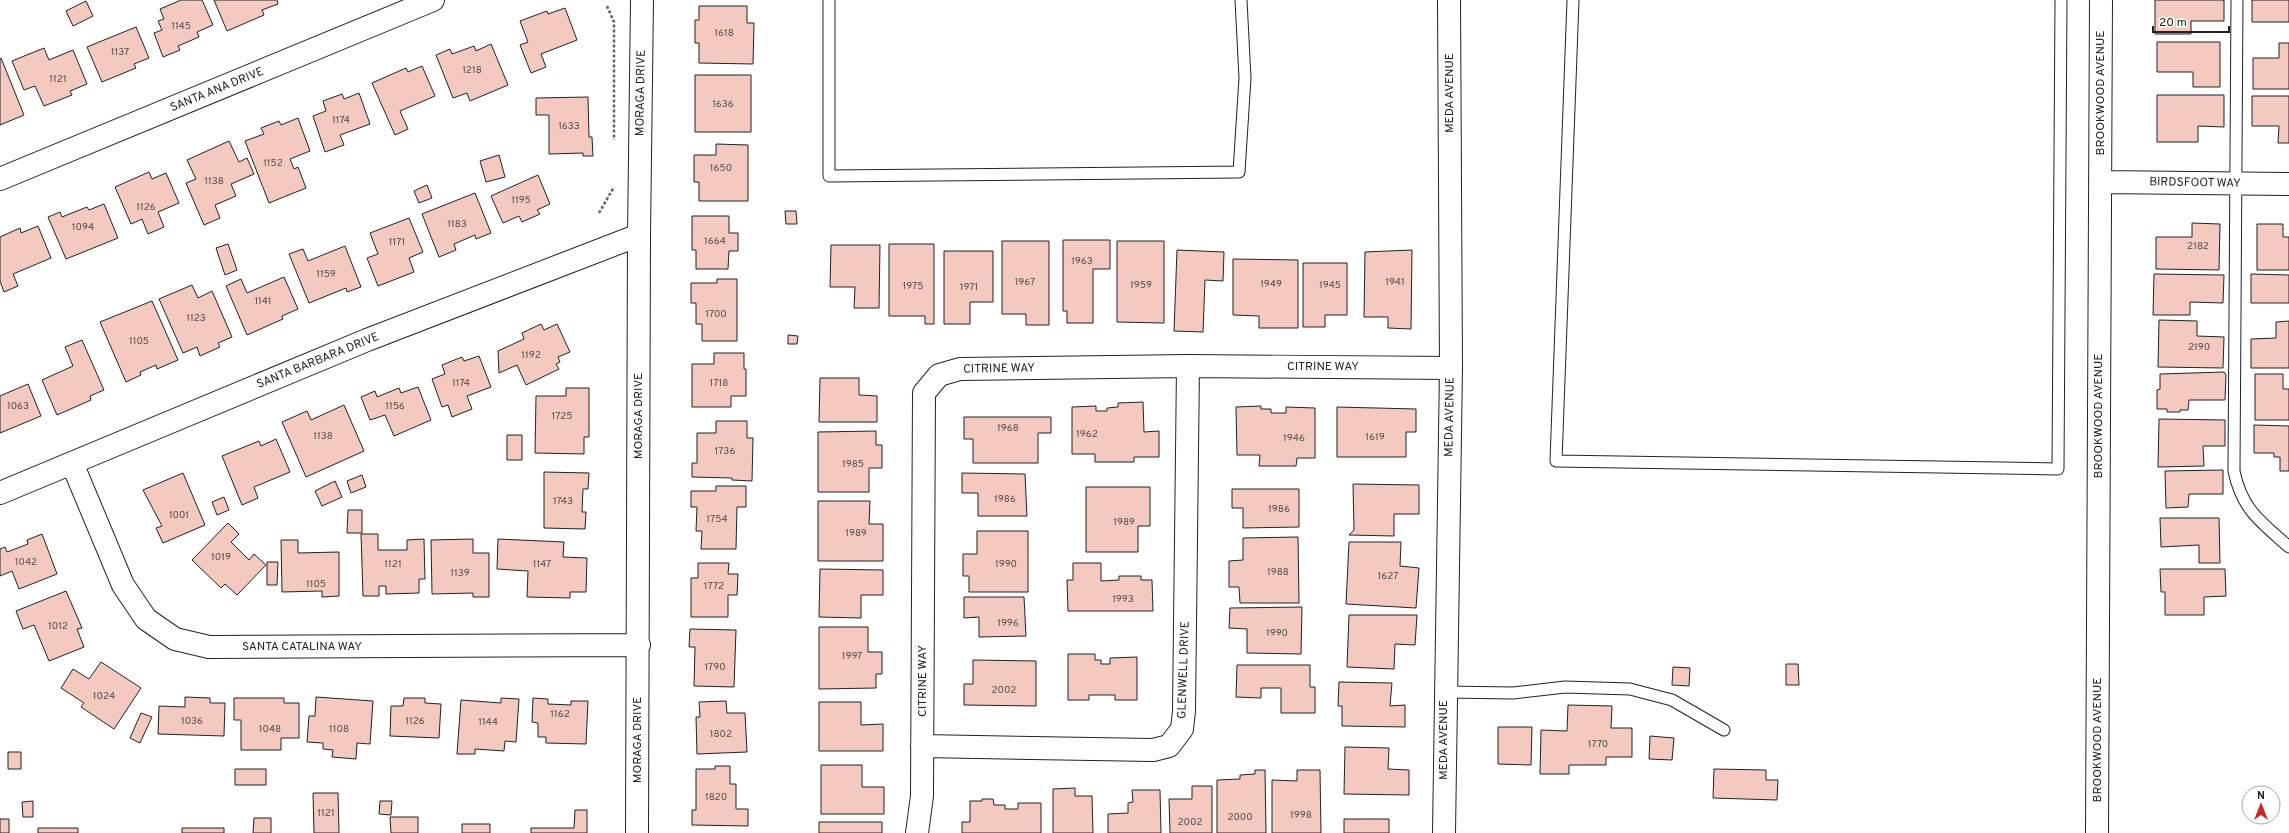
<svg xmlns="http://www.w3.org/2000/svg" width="2289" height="833" viewBox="0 0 2289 833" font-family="Overpass,sans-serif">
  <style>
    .building { fill: #f3c9c0; stroke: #222 }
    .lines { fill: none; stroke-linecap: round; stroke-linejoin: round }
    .service-casing { stroke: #222; stroke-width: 13 }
    .minor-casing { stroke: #222; stroke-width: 24 }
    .path { stroke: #646464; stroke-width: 2.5; stroke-dasharray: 3 2; stroke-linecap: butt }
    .service { stroke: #fff; stroke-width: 11 }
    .minor { stroke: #fff; stroke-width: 22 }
    .labels { text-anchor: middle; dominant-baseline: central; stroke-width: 3; stroke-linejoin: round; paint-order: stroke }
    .number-label { font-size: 10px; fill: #564c4a }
    .street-label { font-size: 12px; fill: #222; stroke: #fff }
  </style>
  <rect width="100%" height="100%" fill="#fff"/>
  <!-- building -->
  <path class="building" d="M181,0H202L213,25L197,32L199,37L178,46L180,50L163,57L154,33L162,30L158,21L164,19L160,9Z
    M214,0H277L278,4L262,10L264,15L227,31Z
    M2155,0H2224V21H2191V34H2155Z
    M2252,0H2289V22H2252Z
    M86,1L93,16L73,26L66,11Z
    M699,6H747V23H754L753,64L699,63V43H695V20H699Z
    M565,8L577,40L541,54L546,67L531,73L520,45L528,42L520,21L547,11L548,14Z
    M136,27L149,58L134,64L136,68L102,82L87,47Z
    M2157,42H2220V87H2193V72H2157Z
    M2279,43H2289V89H2253V58H2279Z
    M491,44L508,85L470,101L467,93L453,98L436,55L450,49L452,54L474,46L476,51Z
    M44,48L49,60L73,50L87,84L70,91L72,95L44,106L35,86L24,90L12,61Z
    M1,58L24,115L0,125V59Z
    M422,66L435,96L400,111L408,129L395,135L372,83L406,68L408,72Z
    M695,75H751V132H695Z
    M359,93L370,124L340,135L344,145L325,152L313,116L326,111L323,101L342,94L344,99Z
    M2157,95H2224V127L2198,126V142H2157Z
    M2252,96H2289V143H2278L2279,126H2252Z
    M588,97L589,137H592L593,156H583V153L549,154V115H536V98Z
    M298,118L310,151L290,159L294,169L298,167L306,188L269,203L245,141L264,134L261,128L279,121L281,125Z
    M229,141L239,162L247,158L254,174L231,184L236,196L215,205L220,218L204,225L186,183L196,179L187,160Z
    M716,144L748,145V201H699V182H694V155H716Z
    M499,155L505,177L486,182L480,161Z
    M149,172L152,179L166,173L179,203L158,212L164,227L148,234L142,219L131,224L115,187Z
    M538,175L550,204L537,210L540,214L522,222L519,216L503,223L491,196Z
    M427,185L432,198L419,203L414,191Z
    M475,193L491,233L476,239L475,235L454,244L456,250L439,257L422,214Z
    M104,204L118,238L66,259L48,217L60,212L62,217L87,207L89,210Z
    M785,211H796L797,224H786Z
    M692,216H729V233H738V251H729L728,269H696V250H692Z
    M409,218L423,252L409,258L414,272L378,286L367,258L378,254L370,233Z
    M2192,223L2220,224L2219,270L2156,269V237H2192Z
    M2257,224H2283V237H2289V270H2257Z
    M38,226L51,258L13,274L18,286L4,292L0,281V237L20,228L21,233Z
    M1063,240H1110V269H1093V323H1067V311H1063Z
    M1002,241H1049V325H1026V314H1002Z
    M1117,241H1164V323L1117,322Z
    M228,244L237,270L225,275L216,248Z
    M889,244H934V324H925V316H889Z
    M831,245H880L879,308H854L855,287H830Z
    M345,246L361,287L347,292L346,288L309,303L289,254L303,249L308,261Z
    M1177,250L1224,252L1223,281L1205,280L1203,332L1174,331Z
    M1412,250L1411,329L1388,328V317H1364L1365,252Z
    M944,251H993V302H970V324H944Z
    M1233,259L1298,260V328H1259V316L1233,315Z
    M1303,263H1347V315H1325V327H1303Z
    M2154,274L2224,275L2223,303L2190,302V315H2153Z
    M2251,274L2289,275V303H2251Z
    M284,277L298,309L282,316L283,319L247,335L226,286L241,279L247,293Z
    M717,279H737V341H702V324H696V303H691V283H717Z
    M192,285L198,298L212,291L232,337L218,343L220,347L200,356L197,347L183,353L159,299Z
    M152,301L178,360L157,369L156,365L140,372L141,375L126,382L100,322Z
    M2159,320L2197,321V336L2224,337L2223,368L2158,367Z
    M2289,321V368H2251V339L2276,338V322Z
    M541,324L544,330L557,324L570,352L558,357L560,362L556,364L559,369L526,385L517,365L499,373L498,351L524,339L522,333Z
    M788,335L798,336L797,344H788Z
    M82,340L104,390L90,396L91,400L57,415L42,380L73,366L65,347Z
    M714,353H744V369H746V396H731V407H692V364H714Z
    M479,356L491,387L467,396L472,409L452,417L448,405L442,407L432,379L445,374L442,365L462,357L464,361Z
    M2224,372L2226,375L2225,400H2189L2188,410H2180V412H2167V409H2157V390L2160,389V374Z
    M2255,374H2283V389H2289V420H2255Z
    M820,378H859V395L877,396V422H819Z
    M28,384L41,416L0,433V396Z
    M418,387L431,420L394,436L385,415L370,420L361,397L375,391L377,397L399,388L401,393Z
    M566,388H589V437H584V454L535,453L536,396H566Z
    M1143,402L1144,432L1159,431V457H1134V462H1095V454H1072V407L1096,406V411H1107V408L1118,407V403Z
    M344,405L364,451L306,477L282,422L307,411L311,420Z
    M1261,406V409H1271V413H1286V407L1315,408V458H1297L1296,466H1259L1260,455H1237L1236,407Z
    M1337,407L1416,409V432H1406V457H1337Z
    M964,417H1051V433H1038V463H973V439H964Z
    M2159,419L2225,420V446H2203L2204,466L2158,467Z
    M716,421H747V438H753L752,481L732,480V478L692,477V463H697V433H716Z
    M2254,425L2289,426V471H2280V457H2274V453H2254Z
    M876,431V445H882V468H869V492H818V432Z
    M507,435H522V460H507Z
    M276,439L290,472L254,487L258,498L242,505L222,456L259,441L261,446Z
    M2223,470V494H2189L2188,507L2166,508L2165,471Z
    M544,472L589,473L588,489H583L582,512H586L585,529L544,528Z
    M183,473L205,525L163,543L156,528L162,526L143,490Z
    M962,473L1025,474L1027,516H978V493H962Z
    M362,475L366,487L351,493L347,481Z
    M335,481L342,497L322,506L315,491Z
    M1353,484L1419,485V514H1394V536L1349,535L1354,530Z
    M716,486H746V507H737L736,549H701L702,531H696L697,507H691V491H716Z
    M1086,487H1150V526H1138V552H1086Z
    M1232,489H1299V527L1243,528V508H1232Z
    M224,497L229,510L217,515L212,502Z
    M818,501H870L869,524H883V561H818Z
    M348,510H362V533H347Z
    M2160,518H2219L2220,563H2199V545L2161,547Z
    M228,523L239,534L231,542L249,560L254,554L266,565L237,595L225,584L221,588L192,560Z
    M977,531H1028V592H969V576H963V554H977Z
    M42,534L57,574L19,589L12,571L0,576V549L5,547L7,552L28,544L27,540Z
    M361,534H378V550H407V540L424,539L425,579H419V593L386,594V586H379V596H363Z
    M1298,537L1299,603H1240L1239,587H1229V561L1243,560V538Z
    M473,539V553H489V597H473V593L432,594L431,540Z
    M498,539L564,542L563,557L587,558L586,592H570V598L527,597L528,571L497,569Z
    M281,540H298V553L339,552V596L322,597V591L282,592Z
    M1349,542H1401L1400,566L1419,568L1416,608L1346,604Z
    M267,562H278L277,585H267Z
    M698,563H729L728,574H738L737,595H728V617H691V578H698Z
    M1073,563H1101V581L1119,580V576H1141V580H1152L1153,611H1068L1067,580H1073Z
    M820,569L883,570V595H861V618L819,617Z
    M2160,569H2225L2226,596L2204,597V615H2165V592H2161Z
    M66,591L82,628L77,629L84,647L49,661L34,625L23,629L16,611Z
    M964,597H1024L1026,636L979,637V617L964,618Z
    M1302,607L1301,654L1247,653V629L1229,628L1230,608Z
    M1349,615H1417L1415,645L1395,644L1394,669L1347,667Z
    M819,627H868V652H882V674H876V688L819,689Z
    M690,629L736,630L734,687L694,686L695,647H689Z
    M1068,654H1095V660H1101V664H1110V658L1137,657V700H1115V695H1089V700H1068Z
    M973,660L1036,661V706L964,705V684H973Z
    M101,662L141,688L114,729L81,707L84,703L61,688L73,669L89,679Z
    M1786,664H1798L1799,685H1786Z
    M1237,665H1310V687H1315V713H1281V688H1261V698L1236,697Z
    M1673,667L1690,668L1689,686L1672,685Z
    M1339,682L1392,683L1390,706L1405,705V727L1342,726V706H1338Z
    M185,697L210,698V703H225L224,736L158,734L159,706L185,707Z
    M316,697L373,701L370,744L357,743L356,759L332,757L333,750L323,749V743L307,742L309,716H315Z
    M234,698H284V703H299V738H281V750H241V720H234Z
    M404,698H425V703L441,704L439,738L390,736L391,706H403Z
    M501,698L519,699L516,742L505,741L504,751L475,749V754H457L461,700L501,703Z
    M533,698L548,699V704L571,705V701H588L586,744L546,743V737H538V723L532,722Z
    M726,701L727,713H745L747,752L697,754L696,717H700L699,702Z
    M819,702H861V725L883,724V751H819Z
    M1568,705L1612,706L1611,728H1632V757H1606V765H1569V774H1540L1541,730L1567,731Z
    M141,713L152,717L140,743L130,738Z
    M1498,727H1532L1531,765L1498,764Z
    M1650,736L1674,738L1672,760L1649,759Z
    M1345,747L1389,748L1388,769L1409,770V795L1344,794Z
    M8,752H21V769H8Z
    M821,765H862V787H884V814H821Z
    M715,766H730V784H736V809H748V826L692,825V810H696V769H715Z
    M235,769H266V785H235Z
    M1714,769L1766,770V780H1778L1777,800L1713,798Z
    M1255,770H1265L1266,833H1217V780L1240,779V775L1255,774Z
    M1297,770H1320L1321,833H1272V780L1297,781Z
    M1192,786H1212V833H1170L1169,799H1192Z
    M1075,788V796H1092L1093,833H1053V789Z
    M1132,790H1160L1161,833H1108V814L1128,813V803L1133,802Z
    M313,793H338L339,833H314Z
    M982,799H993L994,805H1005V809H1018V803H1041V833H962V822H970V801H982Z
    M33,801V817H23L22,802Z
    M380,801H392L391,815L379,814Z
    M575,810H587V833H531V828H574Z
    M390,817H418V833H391Z
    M254,818H271V833H253Z
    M0,819H9V833H0Z
    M1344,819H1389V833H1344Z
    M819,822H882V833H819Z
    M462,824H490V833H462Z
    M38,828H78V833H38Z
    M182,828H224V833H182Z"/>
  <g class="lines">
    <defs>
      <path id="service" d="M829,0V176L1239,172L1245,78L1241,0
        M1573,0L1556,461L2058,469L2061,0
        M2237,0L2234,471C2242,510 2261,522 2289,547
        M1445,692L1513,693L1565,687L1630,689L1672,700L1724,730"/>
      <path id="minor" d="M0,179L433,0
        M2100,182L2289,184
        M72,463L123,585L146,619L175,639L209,647L639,645
        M0,493L367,340L639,235
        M922,746L1153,750L1169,746L1182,729L1184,711L1188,366
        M637,833L639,235L642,0
        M917,833L922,796L924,393L939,375L960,369L1188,366L1451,368
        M1444,833L1451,368L1449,0
        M2097,833L2101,0"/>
    </defs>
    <!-- service casing -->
    <use href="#service" class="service-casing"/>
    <!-- minor casing -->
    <use href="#minor" class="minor-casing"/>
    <!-- path -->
    <path class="path" d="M607,6L614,22V140
      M599,213L614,187"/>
    <!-- service -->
    <use href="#service" class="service"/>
    <!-- minor -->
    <use href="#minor" class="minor"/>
  </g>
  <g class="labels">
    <!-- number labels -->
    <g class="number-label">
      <text x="181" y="26">1145</text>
      <text x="724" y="33">1618</text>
      <text x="120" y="52">1137</text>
      <text x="472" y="70">1218</text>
      <text x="58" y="79">1121</text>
      <text x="723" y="104">1636</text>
      <text x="341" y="120">1174</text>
      <text x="569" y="126">1633</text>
      <text x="273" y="163">1152</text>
      <text x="721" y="168">1650</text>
      <text x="214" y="181">1138</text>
      <text x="521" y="200">1195</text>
      <text x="146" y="207">1126</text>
      <text x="457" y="224">1183</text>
      <text x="83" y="227">1094</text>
      <text x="715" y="241">1664</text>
      <text x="397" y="242">1171</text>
      <text x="2198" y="246">2182</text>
      <text x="1082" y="261">1963</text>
      <text x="326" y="274">1159</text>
      <text x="1025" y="282">1967</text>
      <text x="1395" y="282">1941</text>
      <text x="1271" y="284">1949</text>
      <text x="1141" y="285">1959</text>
      <text x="1330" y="285">1945</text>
      <text x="913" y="286">1975</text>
      <text x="969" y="287">1971</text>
      <text x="263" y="301">1141</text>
      <text x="716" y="314">1700</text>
      <text x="196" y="318">1123</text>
      <text x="139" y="341">1105</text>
      <text x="2199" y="347">2190</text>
      <text x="531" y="355">1192</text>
      <text x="461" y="383">1174</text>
      <text x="719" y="383">1718</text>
      <text x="18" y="406">1063</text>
      <text x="395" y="406">1156</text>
      <text x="562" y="416">1725</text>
      <text x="1008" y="428">1968</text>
      <text x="1087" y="434">1962</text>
      <text x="323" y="436">1138</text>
      <text x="1375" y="437">1619</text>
      <text x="1294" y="438">1946</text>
      <text x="725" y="451">1736</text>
      <text x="853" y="464">1985</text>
      <text x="1005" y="499">1986</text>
      <text x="563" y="501">1743</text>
      <text x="1279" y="509">1986</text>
      <text x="179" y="515">1001</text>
      <text x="717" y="519">1754</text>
      <text x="1124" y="522">1989</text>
      <text x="856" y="533">1989</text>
      <text x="221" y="557">1019</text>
      <text x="26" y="562">1042</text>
      <text x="393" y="564">1121</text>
      <text x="542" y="564">1147</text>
      <text x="1006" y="564">1990</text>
      <text x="1278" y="572">1988</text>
      <text x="460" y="573">1139</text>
      <text x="1388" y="576">1627</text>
      <text x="316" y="584">1105</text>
      <text x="714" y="586">1772</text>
      <text x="1123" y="599">1993</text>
      <text x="1008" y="623">1996</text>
      <text x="58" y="626">1012</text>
      <text x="1277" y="633">1990</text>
      <text x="852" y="656">1997</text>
      <text x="715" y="667">1790</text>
      <text x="1004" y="690">2002</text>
      <text x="104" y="696">1024</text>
      <text x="560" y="714">1162</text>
      <text x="192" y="721">1036</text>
      <text x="415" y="721">1126</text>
      <text x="488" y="722">1144</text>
      <text x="270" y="729">1048</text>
      <text x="339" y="729">1108</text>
      <text x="721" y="734">1802</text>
      <text x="1598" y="744">1770</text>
      <text x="716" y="797">1820</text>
      <text x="326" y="813">1121</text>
      <text x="1301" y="815">1998</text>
      <text x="1240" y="817">2000</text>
      <text x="1190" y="822">2002</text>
    </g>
    <!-- street labels -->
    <g class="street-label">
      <text transform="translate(217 90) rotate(-22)">SANTA ANA DRIVE</text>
      <text transform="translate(641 93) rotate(-89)">MORAGA DRIVE</text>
      <text transform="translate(1450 93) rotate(-90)">MEDA AVENUE</text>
      <text transform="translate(2101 93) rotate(-90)">BROOKWOOD AVENUE</text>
      <text transform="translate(2195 183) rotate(1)">BIRDSFOOT WAY</text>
      <text transform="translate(318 361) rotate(-22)">SANTA BARBARA DRIVE</text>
      <text x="1323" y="367">CITRINE WAY</text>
      <text transform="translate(999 369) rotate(-1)">CITRINE WAY</text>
      <text transform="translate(639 416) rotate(-90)">MORAGA DRIVE</text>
      <text transform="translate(2099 416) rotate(-90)">BROOKWOOD AVENUE</text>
      <text transform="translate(1450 417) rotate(-89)">MEDA AVENUE</text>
      <text x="302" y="647">SANTA CATALINA WAY</text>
      <text transform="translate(1184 670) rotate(-88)">GLENWELL DRIVE</text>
      <text transform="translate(923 681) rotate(-90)">CITRINE WAY</text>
      <text transform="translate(638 740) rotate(-90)">MORAGA DRIVE</text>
      <text transform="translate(1444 740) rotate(-90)">MEDA AVENUE</text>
      <text transform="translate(2098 740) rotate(-90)">BROOKWOOD AVENUE</text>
    </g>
  </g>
  <!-- north arrow -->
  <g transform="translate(2261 805)"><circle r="19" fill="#ffffff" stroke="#a7a7a7"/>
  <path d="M0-3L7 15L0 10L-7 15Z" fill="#c62828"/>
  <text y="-6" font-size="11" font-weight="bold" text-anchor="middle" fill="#222222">N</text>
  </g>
  <!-- scale -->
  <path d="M2153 26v6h76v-6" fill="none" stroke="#222222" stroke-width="2"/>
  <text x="2159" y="26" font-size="12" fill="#222222" stroke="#ffffff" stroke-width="3" paint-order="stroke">20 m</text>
</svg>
